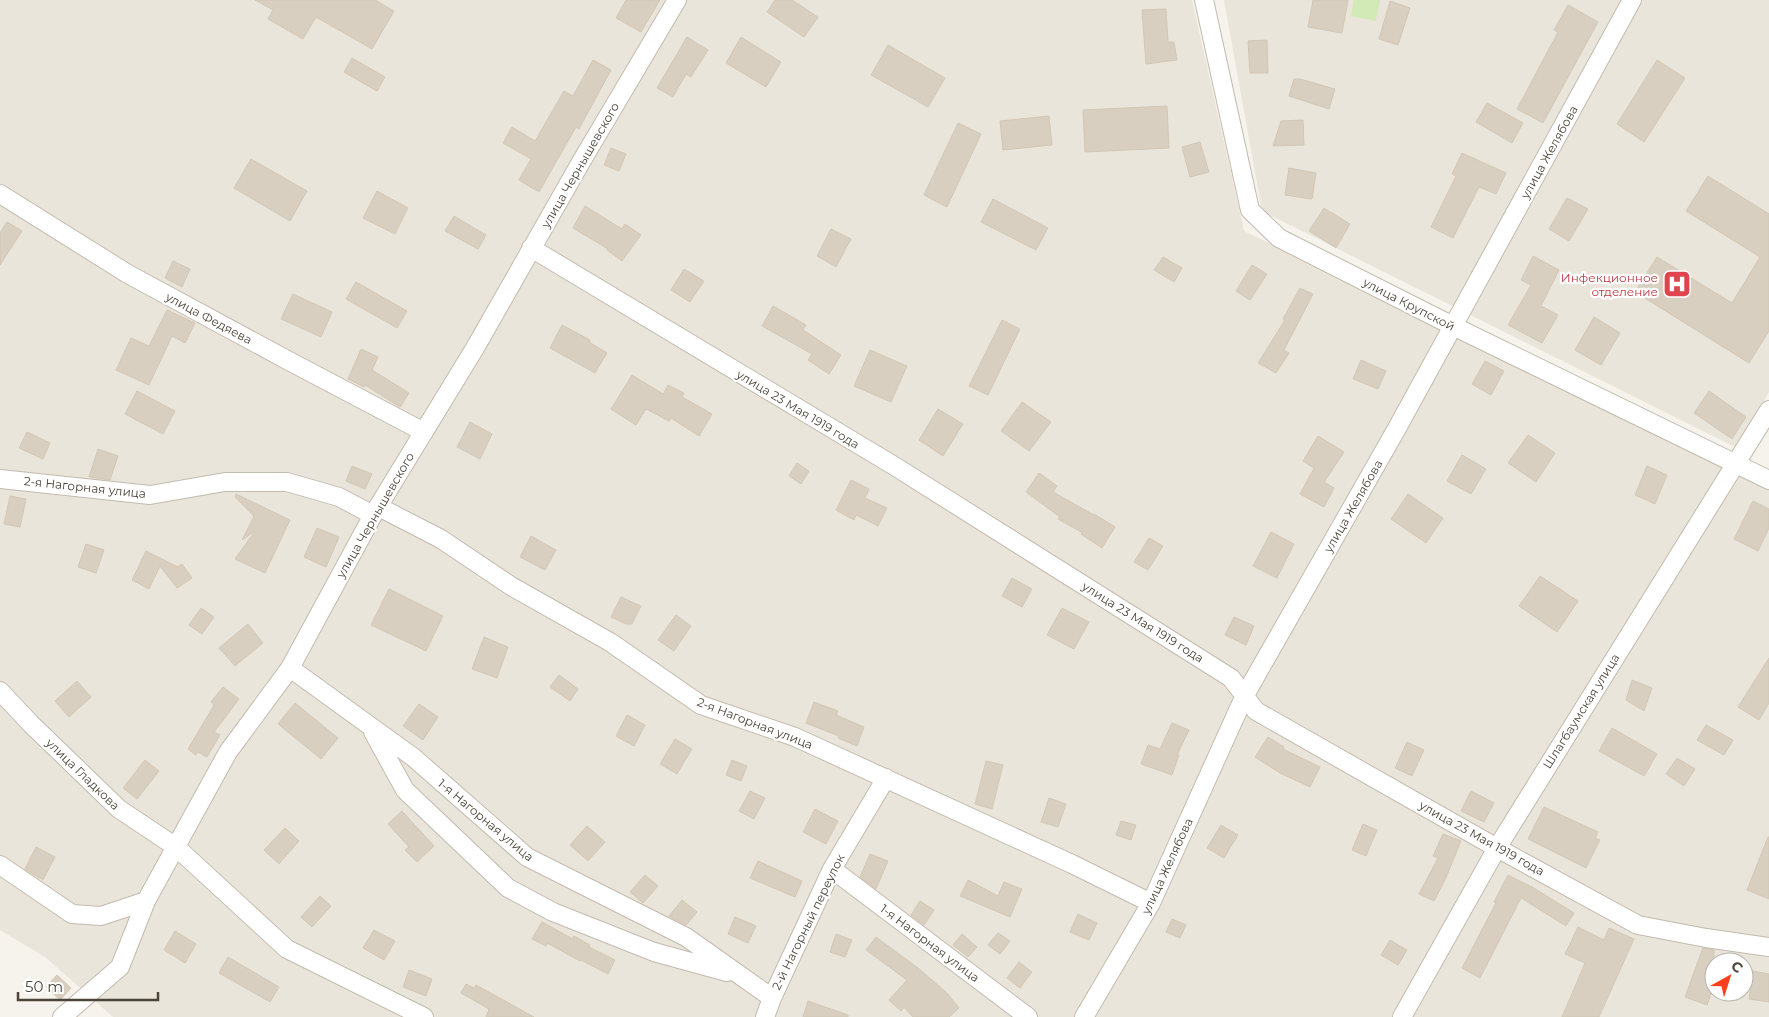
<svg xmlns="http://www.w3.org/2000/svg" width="1769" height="1017" viewBox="0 0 1769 1017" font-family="Montserrat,sans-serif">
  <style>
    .residential { fill: #eae5da; fill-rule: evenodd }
    .green { fill: #d2eab5 }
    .building { fill: #d8cfc1; stroke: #d3c7b4 }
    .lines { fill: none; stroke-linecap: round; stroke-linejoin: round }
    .street-casing { stroke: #c2bbae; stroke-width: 20 }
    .street { stroke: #fff; stroke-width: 18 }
    .labels { text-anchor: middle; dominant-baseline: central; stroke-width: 4.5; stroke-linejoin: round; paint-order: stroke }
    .street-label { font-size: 12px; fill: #4b4439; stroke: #fff }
    .health-label { font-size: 12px; fill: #be3a42; stroke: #fff; text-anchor: end }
  </style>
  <rect width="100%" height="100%" fill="#f6f3ec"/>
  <!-- residential -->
  <path class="residential" d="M0,0H1192L1244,231L1769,482V1017H113L45,957L0,930ZM1714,962H1744V992H1714Z
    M1224,0H1769V392L1737,448L1262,211Z"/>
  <!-- green -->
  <path class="green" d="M1354,0H1380L1376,21L1351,16Z"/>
  <!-- building -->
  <path class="building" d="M255,0H375L394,11L372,49L316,17L303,39L268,19L273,10Z
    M626,0H660L641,32L616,18Z
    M775,0H792L818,17L804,37L767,12Z
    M1313,0H1348L1342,33L1308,27Z
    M1390,1L1410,8L1398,45L1379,39Z
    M1568,5L1598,22L1543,123L1517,109L1558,32L1554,30Z
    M1166,9L1168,42H1174L1177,60L1146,64L1142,10Z
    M687,37L708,50L691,77L686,74L673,97L657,88Z
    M741,37L781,62L766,87L726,63Z
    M1267,40L1268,73H1250L1248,41Z
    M888,45L945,78L928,107L871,75Z
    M352,58L385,77L377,91L344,72Z
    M593,60L611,70L579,129L576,127L539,192L519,180L531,159L503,143L512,127L535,141L564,91L573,96Z
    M1657,60L1685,78L1644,142L1617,124Z
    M1294,79H1300L1335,89L1329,109L1289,96Z
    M1487,103L1523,123L1512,143L1476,122Z
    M1167,106L1169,148L1085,152L1083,110Z
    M1049,116L1052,145L1003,150L1000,121Z
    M1303,120L1304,145L1273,146L1281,121Z
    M958,123L981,134L947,207L924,195Z
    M1200,142L1209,172L1190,177L1182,147Z
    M611,148L626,154L619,171L604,165Z
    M1462,153L1506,173L1496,194L1479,187L1453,238L1431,227L1456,176L1452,174Z
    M251,159L307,191L290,221L234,188Z
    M1289,168L1316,173L1312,199L1285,195Z
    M1708,176L1769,214V331L1749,363L1635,292L1657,257L1732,303L1760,257L1686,211Z
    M377,191L408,208L395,234L363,218Z
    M1567,198L1588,209L1569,241L1549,229Z
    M993,199L1048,228L1036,250L981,222Z
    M585,206L622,229L625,224L641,235L622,261L607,250L608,249L573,228Z
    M1324,208L1350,224L1336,248L1309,231Z
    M454,216L486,235L478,249L445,231Z
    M7,222L22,231L0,265V233Z
    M831,229L851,239L836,267L817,256Z
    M1533,256L1559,270L1541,306L1558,315L1542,343L1508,325L1531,285L1521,280Z
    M1163,257L1182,268L1174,282L1154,270Z
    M173,261L190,269L182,287L165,278Z
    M1252,265L1267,274L1250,300L1236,291Z
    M684,269L704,281L690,302L671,290Z
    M356,282L407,311L397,328L346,299Z
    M1300,288L1313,294L1284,350L1289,353L1276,373L1258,363L1285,320L1283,319Z
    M293,294L332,312L321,337L281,319Z
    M773,306L806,325L803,330L841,355L829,374L808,360L812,354L762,326Z
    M167,310L195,323L185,343L172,336L149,385L116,370L131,338L149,346Z
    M1594,317L1620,333L1601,365L1575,350Z
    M1002,320L1020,329L988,395L969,386Z
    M562,325L590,340L589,342L607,353L595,373L550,348Z
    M361,349L378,357L372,370L409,393L400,407L365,385L364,387L348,379Z
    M870,350L907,366L891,402L854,386Z
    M1361,360L1386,371L1378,389L1353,379Z
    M1485,361L1504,371L1491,395L1472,384Z
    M632,375L663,394L668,385L684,393L682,397L712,414L699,436L671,418L669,421L646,409L636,425L611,409Z
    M137,391L175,411L163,434L125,414Z
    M1709,391L1746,417L1732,439L1694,413Z
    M1022,402L1051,422L1029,451L1001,431Z
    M938,409L963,424L943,456L919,440Z
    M470,422L492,434L480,459L457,447Z
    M27,432L50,443L43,459L19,448Z
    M1528,435L1555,453L1536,482L1508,463Z
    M1318,436L1344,452L1324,482L1334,488L1324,507L1300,494L1314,468L1303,461Z
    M98,449L118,456L110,480L89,477Z
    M1462,455L1486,469L1471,494L1447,481Z
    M797,463L809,471L801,484L789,476Z
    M352,466L372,474L365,489L346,481Z
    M1647,466L1667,475L1655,504L1635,495Z
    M1039,473L1057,486L1053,492L1094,515V514L1115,527L1102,548L1081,534L1083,533L1058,519L1060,517L1026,492Z
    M851,480L869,489L865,498L887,508L878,526L856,515L854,520L836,510Z
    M236,494L290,520L265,573L235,559L255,531L242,540L254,516L235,497Z
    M1408,494L1443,518L1426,543L1391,519Z
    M10,496L26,499L20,527L4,524Z
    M1753,501L1769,509V528L1758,551L1734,539Z
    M317,528L339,537L326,567L304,557Z
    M1271,532L1294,544L1277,578L1253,566Z
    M531,536L556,550L545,570L520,557Z
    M1149,538L1163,546L1148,570L1134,562Z
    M86,544L104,550L96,573L78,567Z
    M146,551L178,567L182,564L192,578L177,588L160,566L149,589L132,580Z
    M1540,576L1578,601L1557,632L1519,606Z
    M1012,578L1032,589L1022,607L1002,596Z
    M389,589L443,616L426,651L371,625Z
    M621,597L641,606L632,624H626L611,617Z
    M201,608L214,617L202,634L189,625Z
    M1062,608L1089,622L1074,649L1047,635Z
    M676,615L691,626L674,651L658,640Z
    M1234,617L1254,626L1246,645L1225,635Z
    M248,624L263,643L235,666L219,648Z
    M484,637L508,647L497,678L472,669Z
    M1769,658V703L1759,720L1738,707Z
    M559,675L578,689L570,701L550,687Z
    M1632,680L1652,688L1644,711L1626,700Z
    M77,681L91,697L69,717L55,701Z
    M223,687L239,699L214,732L220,735L207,757L198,752L196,755L188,749L214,705L211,702Z
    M814,702L838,711L836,715L864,727L857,746L838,738L839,736L806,723Z
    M295,703L338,738L321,759L278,724Z
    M419,704L438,717L423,740L403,726Z
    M627,715L645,725L634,746L616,736Z
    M1172,723L1189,730L1177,755H1179L1172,775L1141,764L1148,745L1160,749Z
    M1706,725L1733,740L1724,755L1697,740Z
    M1612,728L1657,754L1644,776L1599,751Z
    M1268,737L1284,747L1283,749L1320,767L1310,787L1280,773L1255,757Z
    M675,739L692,749L677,774L660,764Z
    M1407,742L1424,750L1412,776L1395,768Z
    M1677,758L1695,769L1684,786L1666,774Z
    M145,760L159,771L137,799L123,788Z
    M732,760L747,766L741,781L726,775Z
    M986,761L1003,765L992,809L975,804Z
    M750,791L765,798L754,819L739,811Z
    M1471,791L1494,803L1484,822L1461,811Z
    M1049,798L1066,804L1058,827L1041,822Z
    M1544,807L1598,832L1595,838L1600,840L1586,868L1528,839Z
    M815,809L838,821L826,844L803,832Z
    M402,811L434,846L417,862L405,850L409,847L388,824Z
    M1121,821L1136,825L1131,840L1116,835Z
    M1363,824L1377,830L1366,856L1352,850Z
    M1221,825L1238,835L1224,858L1207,848Z
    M587,826L605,842L588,861L570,845Z
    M285,828L299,841L279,864L264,850Z
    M1443,834L1461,841L1445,880L1434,901L1419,894L1438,858L1433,856Z
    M1768,837H1769V899L1747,890Z
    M36,847L55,857L43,880L25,869Z
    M870,854L888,861L876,889L860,877Z
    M758,861L802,881L795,897L750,878Z
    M645,875L658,886L643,903L630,892Z
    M1508,875L1532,887L1574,913L1566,926L1521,898L1480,978L1462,968L1496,903L1494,902Z
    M968,880L998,896L1004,882L1022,889L1010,917L960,896Z
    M320,896L331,906L312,927L301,917Z
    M682,900L697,912L686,925L669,916Z
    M920,901L934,910L924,925L911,915Z
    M1078,914L1097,923L1089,940L1070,932Z
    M735,917L756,926L748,943L728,934Z
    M1172,919L1186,925L1180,938L1166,932Z
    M542,922L573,939L574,936L590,945L589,947L615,960L608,974L581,960L580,961L547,943L546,946L532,939Z
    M1578,927L1604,940L1609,928L1634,939L1599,1017H1562L1585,963L1565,954Z
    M374,930L395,941L384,960L363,948Z
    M175,931L196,944L185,963L164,950Z
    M998,933L1010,941L1000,954L988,945Z
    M836,934L852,940L845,957L830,952Z
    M962,934L977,947L968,957L953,945Z
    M876,937L918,968L947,993L959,1008L949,1017H913L904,1007L901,1011L889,1000L907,980L866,950Z
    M1390,940L1407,950L1398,965L1381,955Z
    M1703,948L1714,950V985L1707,1005L1685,997Z
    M228,957L279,987L270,1002L219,973Z
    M1019,962L1032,972L1020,988L1007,978Z
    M409,970L432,979L426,996L403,987Z
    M1753,971L1769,974V1002L1749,999Z
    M57,975L71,988L60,1000L46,987Z
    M466,984L474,988L476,985L534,1017H486L489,1009L461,993Z
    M808,1001L848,1015V1017H803Z"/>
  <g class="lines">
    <defs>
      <path id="street" d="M1204,0L1250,210L1279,238L1453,326L1769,480
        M0,194L128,274L289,361L424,432
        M531,248L896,467L1231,678L1256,711L1497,848L1638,925L1706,938L1769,947
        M0,479L150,495L225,482H287L339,497L373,515
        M379,507L441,539L511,586L610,642L701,705L795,737L1072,864L1151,903
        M290,668L413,757L527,857L686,937L772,998
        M0,691L31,724L119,809L176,847L287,949L424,1017
        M373,732L405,790L508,888L553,912L654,952L727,972
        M0,865L72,914L101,916L146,901
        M832,869L1028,1017
        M62,1017L120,967L146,901L228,752L290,668L373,515L475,348L581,162L677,0
        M765,1017L772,998L832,869L886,778
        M1084,1017L1151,903L1245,695L1396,430L1632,0
        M1402,1017L1497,848L1769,410"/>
    </defs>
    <!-- street casing -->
    <use href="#street" class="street-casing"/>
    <!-- street -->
    <use href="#street" class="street"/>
  </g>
  <!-- icons -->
  <defs>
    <symbol id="hospital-square" viewBox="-11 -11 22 22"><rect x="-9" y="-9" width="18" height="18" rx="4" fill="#e0444e" stroke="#fff"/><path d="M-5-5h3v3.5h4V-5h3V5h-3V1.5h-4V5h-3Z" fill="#fff"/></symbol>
  </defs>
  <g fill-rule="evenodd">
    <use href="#hospital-square" x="1661" y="268" width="32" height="32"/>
  </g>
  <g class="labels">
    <!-- street labels -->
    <g class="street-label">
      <text transform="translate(1549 152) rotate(-61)">улица Желябова</text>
      <text transform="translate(580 165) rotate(-60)">улица Чернышевского</text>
      <text transform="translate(1409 304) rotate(27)">улица Крупской</text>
      <text transform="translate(209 318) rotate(28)">улица Федяева</text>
      <text transform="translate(798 409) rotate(31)">улица 23 Мая 1919 года</text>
      <text transform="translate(85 487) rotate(6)">2-я Нагорная улица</text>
      <text transform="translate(1353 506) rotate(-60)">улица Желябова</text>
      <text transform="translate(375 515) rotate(-60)">улица Чернышевского</text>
      <text transform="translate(1143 622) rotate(32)">улица 23 Мая 1919 года</text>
      <text transform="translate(1581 711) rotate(-58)">Шлагбаумская улица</text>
      <text transform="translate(755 723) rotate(21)">2-я Нагорная улица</text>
      <text transform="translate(83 774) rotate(44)">улица Гладкова</text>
      <text transform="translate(486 820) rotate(40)">1-я Нагорная улица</text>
      <text transform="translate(1482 838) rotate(29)">улица 23 Мая 1919 года</text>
      <text transform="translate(1167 866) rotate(-65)">улица Желябова</text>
      <text transform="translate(808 922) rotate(-64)">2-й Нагорный переулок</text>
      <text transform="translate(930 943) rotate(37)">1-я Нагорная улица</text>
    </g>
    <!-- health labels -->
    <g class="health-label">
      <text x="1658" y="277">Инфекционное<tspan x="1658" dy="14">отделение</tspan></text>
    </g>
  </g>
  <!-- north arrow -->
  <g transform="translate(1729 977) rotate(39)"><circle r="24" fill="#ffffff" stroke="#b7b4b0"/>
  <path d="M0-4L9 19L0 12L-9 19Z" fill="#fc3f1d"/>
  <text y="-8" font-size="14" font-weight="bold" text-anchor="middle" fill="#4b4439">С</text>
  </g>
  <!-- scale -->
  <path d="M18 992v8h140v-8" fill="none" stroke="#4b4439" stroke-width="2.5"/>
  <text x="25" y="992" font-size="15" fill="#4b4439" stroke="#ffffff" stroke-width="4" paint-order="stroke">50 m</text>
</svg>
